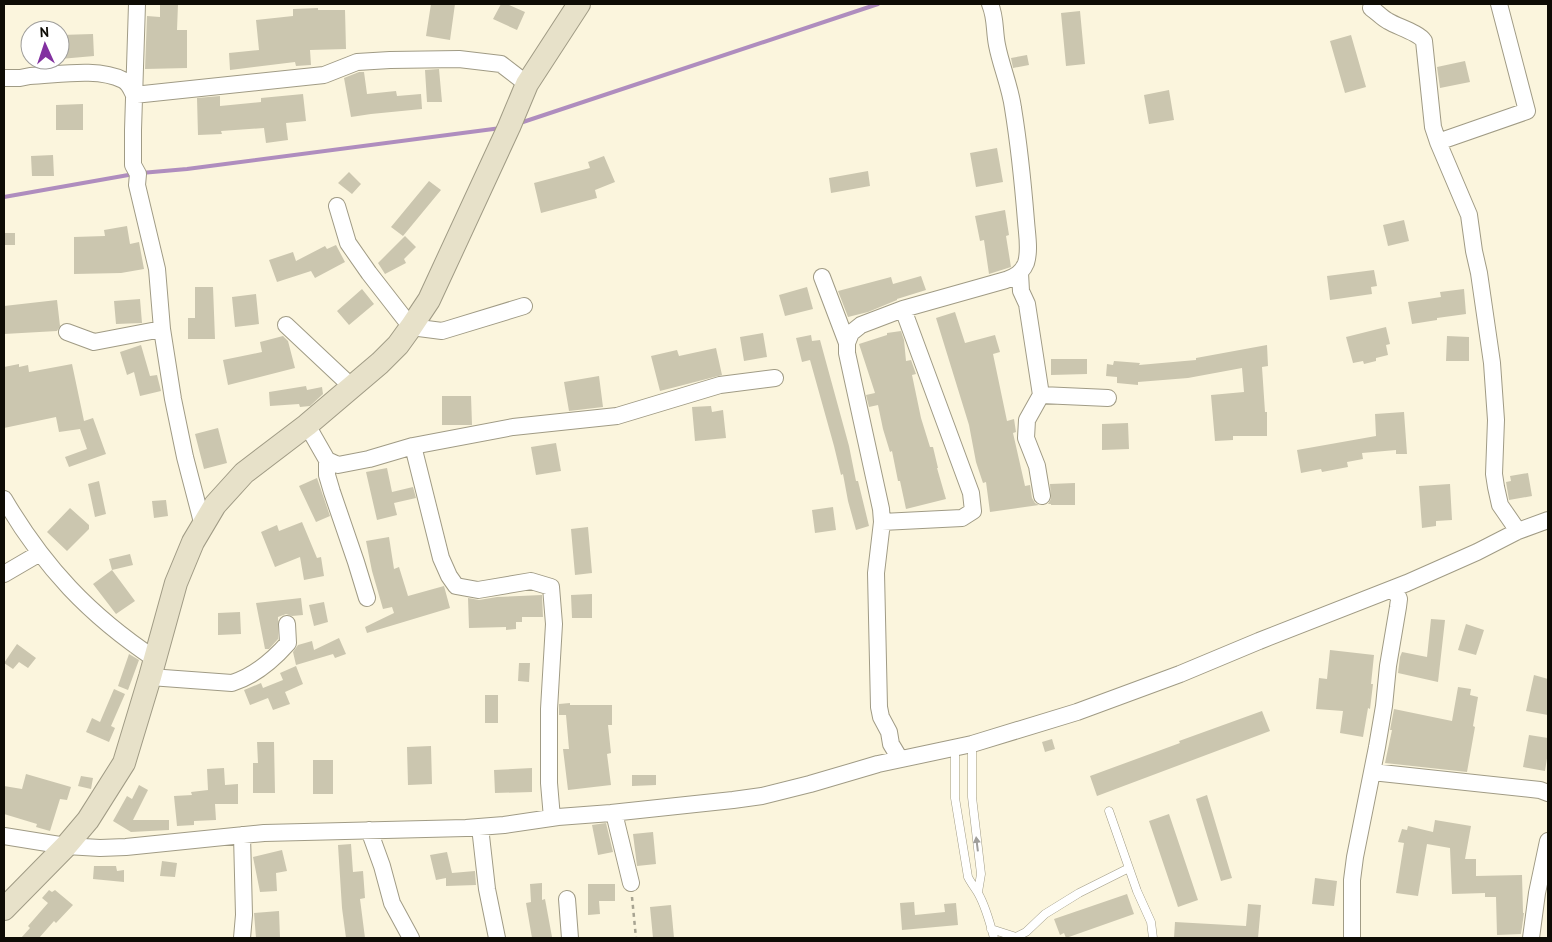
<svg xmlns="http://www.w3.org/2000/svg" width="1552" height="942" viewBox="0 0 1552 942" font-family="'PT Sans',sans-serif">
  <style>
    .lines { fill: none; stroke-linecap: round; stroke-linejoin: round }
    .stream { stroke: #af8dbe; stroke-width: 4 }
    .building { fill: #cbc6af }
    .lane-casing { stroke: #a09b85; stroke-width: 9 }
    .street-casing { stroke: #a09b85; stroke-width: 18 }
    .secondary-casing { stroke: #a09b85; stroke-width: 24 }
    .path { stroke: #a7a391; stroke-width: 2.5; stroke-dasharray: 4 4; stroke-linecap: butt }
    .lane { stroke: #fff; stroke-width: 8 }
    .street { stroke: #fff; stroke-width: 16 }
    .secondary { stroke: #e7e1c9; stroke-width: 22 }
    .oneway { fill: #9f9e9b }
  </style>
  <rect width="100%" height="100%" fill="#fbf5dd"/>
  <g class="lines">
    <!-- stream -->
    <path class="stream" d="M520,123L878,4
      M141,173L187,169L501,128
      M4,197L134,174"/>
  </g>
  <!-- building -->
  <path class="building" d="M160,4H178L177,30H187V68L145,69L147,16L160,17Z
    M431,4H455L450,40L426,36Z
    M501,4H507L525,12L517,30L493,19Z
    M318,8V10H345L346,49L310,50L311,65L296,66L295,62L230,70L229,53L259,50L256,20L293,16V9Z
    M1080,11L1085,64L1066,66L1061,13Z
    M93,34L94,56L60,59V35Z
    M1351,35L1366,87L1345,93L1330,41Z
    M1027,55L1029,65L1013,68L1011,58Z
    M1465,61L1470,82L1440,88L1437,67Z
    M439,69L442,102H427L425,70Z
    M359,72H364L367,94L396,91L397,96L421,94L422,109L371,114L351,117L344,78Z
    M1169,90L1174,120L1149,124L1144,95Z
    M303,94L306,121L286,123L288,140L266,143L264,128L221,131L222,134L198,135L197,98L220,96V106L261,102V98Z
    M83,104V130H56V105Z
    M997,148L1003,182L976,187L970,153Z
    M53,155L54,176H32L31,156Z
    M604,156L615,182L595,190L597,198L541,213L534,183L590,168L588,162Z
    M868,171L870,186L831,193L829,178Z
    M349,172L361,184L352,194L338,183Z
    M429,181L441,190L403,236L391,227Z
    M1005,210L1009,235L1006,236L1011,267L989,274L984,240L980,241L975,216Z
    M1404,220L1409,241L1388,246L1383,225Z
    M127,226L130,244L139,242L144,269L121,273L74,274V237L105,236L104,230Z
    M4,233H15V245H4Z
    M405,236L416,247L404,259L406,263L385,274L378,263Z
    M336,245L345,262L315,278L311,271L277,282L269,260L293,252L296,261L325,246L327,249Z
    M1374,270L1377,286L1371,287L1372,294L1330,300L1327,276Z
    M921,276L926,290L897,299V300L868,312L848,317L838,291L891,277L893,284Z
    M195,287H213L215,339H188V318H195Z
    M807,287L813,309L785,316L779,295Z
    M362,289L374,304L349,325L337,311Z
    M1464,289L1466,314L1437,318V320L1412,324L1408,302L1441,297L1440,292Z
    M256,294L259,324L235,327L232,297Z
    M140,299L142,323L116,324L114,301Z
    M57,300L60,326L57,331L4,334V306Z
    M955,312L965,343L995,335L1000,352L993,354L1007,421L1014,419L1016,432L1013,433L1025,486L1030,485L1032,498L1035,503L1039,505L990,512L986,482L983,483L976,462L969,425L936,318Z
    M1386,327L1390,344L1386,345L1388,355L1376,358V361L1364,364L1363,361L1353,363L1346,337Z
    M901,331L904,340L906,361L911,360L916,374L912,375L921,418L930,447H933L938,468H937L946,499L906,509L900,481H898L892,451L890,452L883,429L878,405L869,407L866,395L875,393L859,344L887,335V333Z
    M763,333L767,357L744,361L740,337Z
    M811,335L812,341L820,340L849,446L856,481H858L869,526L856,530L848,501L843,474L841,475L834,446L810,360L802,362L796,338Z
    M283,336L288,341L295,368L228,385L223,360L262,352L260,342Z
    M1447,336L1469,337V361H1446Z
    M141,345L150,376L157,375L161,391L140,396L134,372L127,375L120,352Z
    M1267,345L1268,366L1262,367L1265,412H1267V436H1233V440L1215,441L1211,395L1244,392L1242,368L1188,378L1138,382V385L1117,383V377L1106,376L1107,364L1113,365L1114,361L1140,363L1139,365L1196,360V358Z
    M716,348L722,375L660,391L651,356L677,350L679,356Z
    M1051,359H1087V374L1051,375Z
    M19,364V367L28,365L29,372L72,364L84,421L93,418L106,454L69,467L65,457L87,449L80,429L59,432L56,417L4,428V367Z
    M599,376L603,407L569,411L564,382Z
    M306,386L307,390L322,387L323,394L310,406L300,407L299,404L270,406L269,392Z
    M442,396H471L472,425H442Z
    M711,406L712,412L723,410L726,438L695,441L692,407Z
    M1404,412L1407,454H1396V450L1362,453L1363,459L1347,462L1348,467L1322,472L1321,469L1301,473L1297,450L1376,436L1375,414Z
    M1128,423L1129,449L1102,450V424Z
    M218,428L227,463L204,469L195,434Z
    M556,443L561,471L536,475L531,447Z
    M387,468L392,492L413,487L416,498L394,503L397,515L377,520L366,472Z
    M1528,473L1532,496L1509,500L1506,482L1511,481L1510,476Z
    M317,478L330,516L316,522L299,486Z
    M99,481L106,514L95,517L88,484Z
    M1075,483V505H1051V504H1048L1051,499L1050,484Z
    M1450,484L1452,520L1436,521V526L1422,528L1419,486Z
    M166,500L168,516L154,518L152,501Z
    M833,507L836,530L815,533L812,510Z
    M70,508L89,525V529L67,551L47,532Z
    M302,522L317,558L321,557L324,576L304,580L300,557L275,567L261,532L277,525L279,531Z
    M588,527L592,573L575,575L571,529Z
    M389,537L394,569L399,567L408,596L444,586L450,608L367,633L365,627L394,613L392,607L383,609L372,571L366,541Z
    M130,554L133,565L112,570L109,559Z
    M112,570L135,601L116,614L93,584Z
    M592,594V618H572L571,595Z
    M542,595L543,617H522V622H516V629L506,630V627L469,628L468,598L479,600L497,597Z
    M301,598L303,615L292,616L286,614L278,617V639L269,649H265L256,603Z
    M324,602L328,622L314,626L309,605Z
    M240,612L241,634L218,635V613Z
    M1431,619L1445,620L1438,682L1398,673L1400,657L1402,652L1427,657Z
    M1466,624L1484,630L1476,655L1458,650Z
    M339,638L346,654L335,658L333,654L296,665L293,652L298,645L312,641L314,650Z
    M17,644L36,658L28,668L19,662L13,669L4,663Z
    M1330,650L1374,655L1371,684H1373L1370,709L1368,708L1363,737L1340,733L1343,711L1316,709L1319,678L1327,679Z
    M129,654L139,660L128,690L118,686Z
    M519,663H530L529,682L518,681Z
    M296,666L303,684L285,692L290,704L273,710L268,698L250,705L244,690L261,683L263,688L283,680L280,673Z
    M1534,675L1548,679V715L1526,711Z
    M1458,687L1471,689L1470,695L1478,697L1473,726L1475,727L1467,772L1385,763L1392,730H1390L1394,709L1452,721Z
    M114,689L125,694L111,726L115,728L109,742L86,732L92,718L100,722Z
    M485,695H498V723H485Z
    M570,703V705H612V725H608L611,753L607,754L611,785L568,790L563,749H569L566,715H559V704Z
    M1262,711L1270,731L1097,796L1090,776L1180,743L1179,741Z
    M1529,735L1548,738V752L1545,771L1523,767Z
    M1052,739L1055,749L1045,752L1042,742Z
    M257,742H274L275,793H253V763H258Z
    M431,746L432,784L408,785L407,747Z
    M313,760H333V794H313Z
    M224,768L225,785L238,784V804H215L216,820L194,821V825L177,826L174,796L192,795L191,792L208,790L207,769Z
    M532,768V792L495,793L494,770Z
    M26,774L71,787L67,800L60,799L50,831L36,827L37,824L4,814V786L22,789Z
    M632,775H656V785L632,786Z
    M81,776L93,778L91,789L78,786Z
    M139,785L148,790L133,820H169V830L131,832L113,821L127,796L132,799Z
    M1207,795L1232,878L1221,881L1196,799Z
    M1169,814L1198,900L1178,907L1149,821Z
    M1435,820L1471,826L1465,859H1476V876L1522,875L1523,913H1524L1521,934L1497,935L1496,897H1485V893L1452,894L1450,848L1427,844L1418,896L1396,893L1404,843L1398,842L1402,829L1407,830L1408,826L1433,832Z
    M606,823L613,852L598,855L592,825Z
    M653,832L656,864L637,866L633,834Z
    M351,844L353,872L363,871L365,898L360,899L365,938H346L342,908L338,845Z
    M282,850L287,871L276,873L277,891L260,892L253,857Z
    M447,852L452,873L475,871L476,885L446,886V878L436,880L430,855Z
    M162,861L177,863L175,877L160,876Z
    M94,866H116L117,871L124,870V882L93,879Z
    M1315,878L1337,881L1334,906L1312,904Z
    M542,883V900L545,899L552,937L532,938L526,903L531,902L530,884Z
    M588,884H615V901H599L600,914L588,915Z
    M49,890L52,892L55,890L73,905L56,923L54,921L39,938H21L30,928L28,926L48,903L42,898Z
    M1127,894L1134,914L1066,938L1064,933L1060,935L1054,919Z
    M914,902L915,915L945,912L944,904L956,903L958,925L902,930L900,903Z
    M1248,904L1261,905L1258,938H1174L1175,922L1246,926Z
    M671,905L674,938H653L650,907Z
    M279,911L280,938H256L254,913Z"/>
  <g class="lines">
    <defs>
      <path id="lane" d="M972,744V797L981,874L978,892
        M955,747V798L968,877C971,883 975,888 978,893C986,907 990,923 994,938
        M1109,811L1137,891L1151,922L1153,938
        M991,929L1016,937L1026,932L1045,914L1079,893L1129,868"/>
      <path id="street" d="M137,4L133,130V165L138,174L137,185L157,269L162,329L173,399L185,457L203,526
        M1371,8C1377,12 1382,18 1388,21C1398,27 1419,33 1424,41L1433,127L1438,142L1469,215L1474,251L1479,273L1492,363L1496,420L1494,474L1496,487L1500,505L1518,531
        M4,78H20L30,76C57,75 98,67 123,80C129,83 131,89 134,95L324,75L357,62L390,60L459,59L501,64L527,84
        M1438,142L1527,111L1499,4
        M337,206L348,243L369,273L411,327L442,331L524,306
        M1020,273L1021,291L1027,304L1041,395L1027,420L1026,438L1037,466L1042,496
        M822,277L847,343V353L881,509L882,522L876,573L879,707L881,717L889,732L891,744L900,759
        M286,325L352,387
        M67,332L94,342L162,329
        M847,343L851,333L861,325L903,309L1006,280C1015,277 1022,273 1026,263C1030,250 1027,235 1026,221C1023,184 1019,145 1013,108C1010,86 1001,66 997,45C994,30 996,18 990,4
        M1041,395L1108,398
        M307,425L327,460L338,465L369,459L413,446L513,427L617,416L720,385L775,378
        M413,446L441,558L449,576L456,586L478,590L531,581L551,587L554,624L549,709V783L552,818
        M327,460V475L332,492L356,562L367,598
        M4,499C44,567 89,615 155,659
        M882,522L962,518L973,511L971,493L903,309
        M4,574L40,553
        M150,677L232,683C254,676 273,660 288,643L287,624
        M1372,772L1540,790L1548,793
        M614,813L631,883
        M480,827L487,889L497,938
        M369,830L382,866L392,903L411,938
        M242,835L244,915L242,938
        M4,836L66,846L100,848L126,847L264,833L466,828L504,825L558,817L611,813L733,800L762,796L810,784L878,764L972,744L1077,712L1180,674L1259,641L1407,583L1477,552L1518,531L1548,520
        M567,899L570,938
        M1352,938V880L1355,857L1377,747L1384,706L1388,666L1398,607L1399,599L1396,592L1397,587
        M1531,938L1537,893L1548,841"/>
      <path id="secondary" d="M4,909L66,846L88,820L124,763L150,677L176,583L193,542L215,505L244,473L307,425L380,363L398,345L411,327L429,300L509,127L527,84L579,4"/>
    </defs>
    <!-- lane casing -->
    <use href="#lane" class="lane-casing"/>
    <!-- street casing -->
    <use href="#street" class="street-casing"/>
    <!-- secondary casing -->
    <use href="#secondary" class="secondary-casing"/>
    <!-- path -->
    <path class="path" d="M632,897L636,938"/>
    <!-- lane -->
    <use href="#lane" class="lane"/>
    <!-- street -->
    <use href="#street" class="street"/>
    <!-- secondary -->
    <use href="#secondary" class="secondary"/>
  </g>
  <!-- one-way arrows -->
  <defs><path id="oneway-solid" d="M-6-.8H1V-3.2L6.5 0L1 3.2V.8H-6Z" transform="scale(1.25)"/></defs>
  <use class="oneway" href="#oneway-solid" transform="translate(977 844) rotate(-97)"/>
  <!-- border -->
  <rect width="1552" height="942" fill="none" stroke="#0e0c05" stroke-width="10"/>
  <!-- north arrow -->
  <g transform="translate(45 45) rotate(357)"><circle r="24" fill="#ffffff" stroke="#9f9e9b"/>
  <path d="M0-4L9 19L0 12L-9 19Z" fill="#8231a0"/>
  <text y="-8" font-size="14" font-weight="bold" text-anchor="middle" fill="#0e0c05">N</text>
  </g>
</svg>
